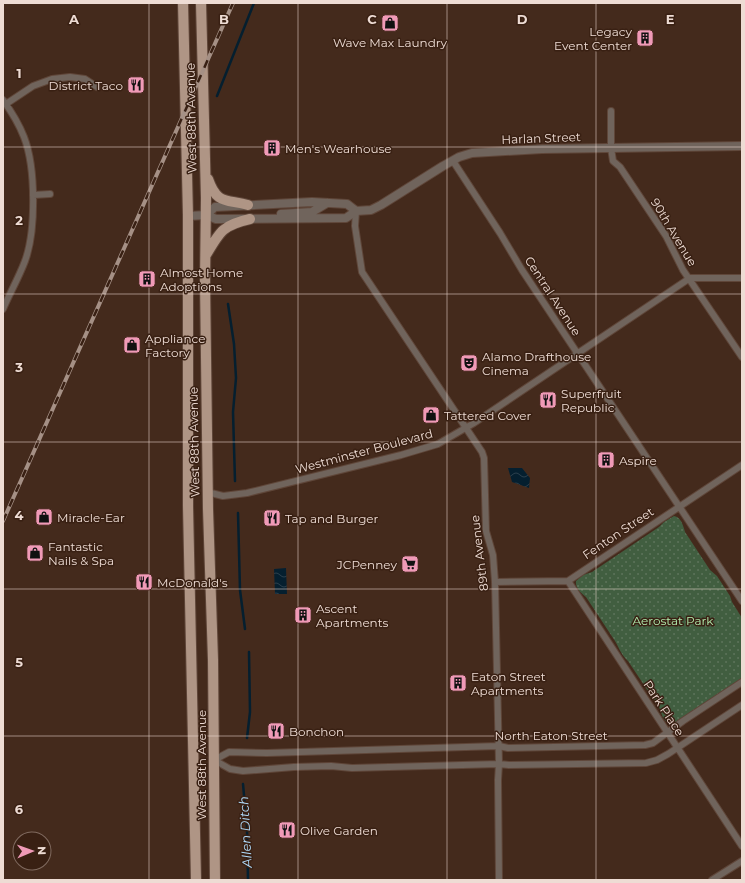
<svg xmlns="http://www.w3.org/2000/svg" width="745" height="883" viewBox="0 0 745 883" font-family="Montserrat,sans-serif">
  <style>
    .park { fill: url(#park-dots) }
    .water { fill: url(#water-waves) }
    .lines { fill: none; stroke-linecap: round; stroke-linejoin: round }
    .stream { stroke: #051f2f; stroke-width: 2.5 }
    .minor-casing { stroke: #5f4639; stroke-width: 8 }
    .tertiary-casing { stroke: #5f4639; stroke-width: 10 }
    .primary-casing { stroke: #5f4639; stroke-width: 12 }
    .minor { stroke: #70645c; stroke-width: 6 }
    .tertiary { stroke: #70645c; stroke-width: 8 }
    .primary { stroke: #af9585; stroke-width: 10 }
    .rail-casing { stroke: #a59085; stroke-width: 4 }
    .rail { stroke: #392013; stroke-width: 2.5; stroke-dasharray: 8; stroke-linecap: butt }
    .grid { fill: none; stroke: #eedcd4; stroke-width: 1; stroke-opacity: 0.55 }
    .labels { text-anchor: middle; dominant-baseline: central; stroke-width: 3; stroke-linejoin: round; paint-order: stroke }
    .poi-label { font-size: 12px; fill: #eedcd4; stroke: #392013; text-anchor: start }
    .street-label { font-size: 12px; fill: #eedcd4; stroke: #392013 }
    .park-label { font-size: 12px; fill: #b2efb0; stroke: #392013 }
    .water-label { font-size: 13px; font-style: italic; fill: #b0dbfb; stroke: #392013 }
    .grid-label { font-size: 13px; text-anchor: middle; font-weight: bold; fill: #eedcd4; stroke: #392013; stroke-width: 3; stroke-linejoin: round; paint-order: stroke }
  </style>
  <defs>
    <pattern id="park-dots" width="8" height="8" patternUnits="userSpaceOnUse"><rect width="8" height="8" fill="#415e40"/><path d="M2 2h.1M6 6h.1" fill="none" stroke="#5d745b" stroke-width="1.8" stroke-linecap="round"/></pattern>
    <pattern id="water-waves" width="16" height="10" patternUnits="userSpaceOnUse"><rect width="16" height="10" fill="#051f2f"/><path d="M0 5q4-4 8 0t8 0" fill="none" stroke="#2a3f4c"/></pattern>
  </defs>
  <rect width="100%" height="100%" fill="#442a1c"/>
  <!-- park -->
  <path class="park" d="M674,516C681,517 683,525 685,532L710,570L717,576L730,596L732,602L742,618V678L674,723L670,724C663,721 662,715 660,709L628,661C620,654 619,646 613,638C604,624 595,611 586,597C581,593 575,588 576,581L583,575L592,572L659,527L664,522Z"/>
  <!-- water -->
  <path class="water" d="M508,468H522L530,478L529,488L512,482Z
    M286,568L287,594H275L274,569Z"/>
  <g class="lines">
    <!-- stream -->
    <path class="stream" d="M217,96L254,3
      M228,304L234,344L236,378L233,412L235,481
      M238,513L240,590L245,629
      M247,738L250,712L249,652
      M243,784L247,828L248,880"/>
    <defs>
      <path id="minor" d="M3,100C11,111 19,124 24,137C36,168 36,231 25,261C19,277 10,293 3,309
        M6,104L33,86L52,79L70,77L85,79L97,87
        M611,111V148L613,161L620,167L666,236L683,270L742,357
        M453,161L500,233L522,270L742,601
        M33,195L50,194
        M356,211L355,226L362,272L482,452L484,458L486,531L493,555L495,582L499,764L498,780L499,880
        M207,492L223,496L247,493L401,455L438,444L474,423L690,278H742
        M568,581L742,846
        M495,582L568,581L742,465
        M214,760L229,752L267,753L499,746L508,748L645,745L653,743L683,721L742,682
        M214,760L230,769L243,771L294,767L331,766L352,768L499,764L509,765L646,763L657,760L668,754L742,705
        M712,880L742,861"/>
      <path id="tertiary" d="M281,214L312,212L327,203
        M206,215L215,207L312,202L347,204L356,211
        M188,216L206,215L216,219L346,218L356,211L371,210L381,205L443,166L459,157L472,153L542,149L742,146"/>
      <path id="primary" d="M183,3L188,216V506L196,880
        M201,3L206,198L205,281L208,509L213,660L215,880
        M208,179C217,205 226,199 248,205
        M206,255C220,231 223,225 250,219"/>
    </defs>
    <!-- minor casing -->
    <use href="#minor" class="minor-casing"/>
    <!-- tertiary casing -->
    <use href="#tertiary" class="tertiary-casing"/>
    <!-- primary casing -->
    <use href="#primary" class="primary-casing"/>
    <!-- minor -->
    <use href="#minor" class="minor"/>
    <!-- tertiary -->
    <use href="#tertiary" class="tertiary"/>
    <!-- primary -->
    <use href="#primary" class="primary"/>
    <defs>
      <path id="rail" d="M3,521L233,3"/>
    </defs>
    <!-- rail casing -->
    <use href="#rail" class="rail-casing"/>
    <!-- rail -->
    <use href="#rail" class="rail"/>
  </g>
  <!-- grid -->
  <path class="grid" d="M149,3V880M298,3V880M447,3V880M596,3V880M3,147H742M3,294H742M3,442H742M3,589H742M3,736H742"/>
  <!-- icons -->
  <defs>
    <symbol id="shop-square" viewBox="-11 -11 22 22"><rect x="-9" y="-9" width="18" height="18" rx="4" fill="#f09ab7" stroke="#392013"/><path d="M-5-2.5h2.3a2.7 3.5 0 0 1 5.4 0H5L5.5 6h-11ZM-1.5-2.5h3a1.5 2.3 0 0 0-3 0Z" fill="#111"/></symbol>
    <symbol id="building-square" viewBox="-11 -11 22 22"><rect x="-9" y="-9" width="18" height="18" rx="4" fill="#f09ab7" stroke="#392013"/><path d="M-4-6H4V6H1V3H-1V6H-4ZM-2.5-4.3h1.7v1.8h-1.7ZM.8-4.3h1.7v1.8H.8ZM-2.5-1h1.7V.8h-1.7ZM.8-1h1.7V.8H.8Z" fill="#111"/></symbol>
    <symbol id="restaurant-square" viewBox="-11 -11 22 22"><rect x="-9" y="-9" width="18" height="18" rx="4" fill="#f09ab7" stroke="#392013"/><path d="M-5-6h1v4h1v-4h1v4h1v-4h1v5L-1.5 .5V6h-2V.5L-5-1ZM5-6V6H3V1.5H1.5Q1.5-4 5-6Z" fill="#111"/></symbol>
    <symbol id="theatre-square" viewBox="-11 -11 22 22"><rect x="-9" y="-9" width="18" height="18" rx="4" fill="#f09ab7" stroke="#392013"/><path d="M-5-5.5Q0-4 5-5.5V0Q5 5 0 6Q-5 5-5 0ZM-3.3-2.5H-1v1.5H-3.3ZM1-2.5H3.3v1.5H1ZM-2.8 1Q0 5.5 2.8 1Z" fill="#111"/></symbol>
    <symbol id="supermarket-square" viewBox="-11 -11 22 22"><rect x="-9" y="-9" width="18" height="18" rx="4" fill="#f09ab7" stroke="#392013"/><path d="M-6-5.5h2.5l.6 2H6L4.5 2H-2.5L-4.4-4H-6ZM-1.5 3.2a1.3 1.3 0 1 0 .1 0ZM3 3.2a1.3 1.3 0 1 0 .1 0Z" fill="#111"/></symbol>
  </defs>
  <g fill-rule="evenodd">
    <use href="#shop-square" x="380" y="13" width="20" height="20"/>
    <use href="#building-square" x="635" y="28" width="20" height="20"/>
    <use href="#restaurant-square" x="126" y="75" width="20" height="20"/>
    <use href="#building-square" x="262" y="138" width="20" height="20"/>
    <use href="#building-square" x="137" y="269" width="20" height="20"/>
    <use href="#shop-square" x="122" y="335" width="20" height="20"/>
    <use href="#theatre-square" x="459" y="353" width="20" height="20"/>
    <use href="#restaurant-square" x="538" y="390" width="20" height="20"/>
    <use href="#shop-square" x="421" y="405" width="20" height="20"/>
    <use href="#building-square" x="596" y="450" width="20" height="20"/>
    <use href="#shop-square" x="34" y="507" width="20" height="20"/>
    <use href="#restaurant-square" x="262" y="508" width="20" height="20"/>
    <use href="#shop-square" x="25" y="543" width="20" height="20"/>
    <use href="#supermarket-square" x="400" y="554" width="20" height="20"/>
    <use href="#restaurant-square" x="134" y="572" width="20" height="20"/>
    <use href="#building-square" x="293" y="605" width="20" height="20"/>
    <use href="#building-square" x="448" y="673" width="20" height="20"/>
    <use href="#restaurant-square" x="266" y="721" width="20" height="20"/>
    <use href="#restaurant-square" x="277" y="820" width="20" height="20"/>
  </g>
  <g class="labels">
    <!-- poi labels -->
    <g class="poi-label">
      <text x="632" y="31" text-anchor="end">Legacy<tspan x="632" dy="14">Event Center</tspan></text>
      <text x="390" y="42" text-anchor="middle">Wave Max Laundry</text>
      <text x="123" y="85" text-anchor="end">District Taco</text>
      <text x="285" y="148">Men's Wearhouse</text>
      <text x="160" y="272">Almost Home<tspan x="160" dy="14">Adoptions</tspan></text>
      <text x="145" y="338">Appliance<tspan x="145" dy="14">Factory</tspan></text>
      <text x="482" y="356">Alamo Drafthouse<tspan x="482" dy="14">Cinema</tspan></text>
      <text x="561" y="393">Superfruit<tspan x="561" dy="14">Republic</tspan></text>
      <text x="444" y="415">Tattered Cover</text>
      <text x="619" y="460">Aspire</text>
      <text x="57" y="517">Miracle-Ear</text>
      <text x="285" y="518">Tap and Burger</text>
      <text x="48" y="546">Fantastic<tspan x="48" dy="14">Nails &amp; Spa</tspan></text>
      <text x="397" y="564" text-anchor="end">JCPenney</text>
      <text x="157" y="582">McDonald's</text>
      <text x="316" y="608">Ascent<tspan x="316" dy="14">Apartments</tspan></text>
      <text x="471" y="676">Eaton Street<tspan x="471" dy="14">Apartments</tspan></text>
      <text x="289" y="731">Bonchon</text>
      <text x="300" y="830">Olive Garden</text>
    </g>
    <!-- street labels -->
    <g class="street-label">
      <text transform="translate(191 118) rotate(-91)">West 88th Avenue</text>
      <text transform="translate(541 138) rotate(-2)">Harlan Street</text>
      <text transform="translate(674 232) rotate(59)">90th Avenue</text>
      <text transform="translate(553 296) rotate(57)">Central Avenue</text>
      <text transform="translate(194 442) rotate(-91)">West 88th Avenue</text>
      <text transform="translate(364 451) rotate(-15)">Westminster Boulevard</text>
      <text transform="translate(618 533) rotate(-34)">Fenton Street</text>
      <text transform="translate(479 553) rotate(-97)">89th Avenue</text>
      <text transform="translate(664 708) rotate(57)">Park Place</text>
      <text x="551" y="735">North Eaton Street</text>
      <text transform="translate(201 765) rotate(-90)">West 88th Avenue</text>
    </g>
    <!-- park labels -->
    <g class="park-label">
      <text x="673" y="620">Aerostat Park</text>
    </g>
    <!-- water labels -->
    <g class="water-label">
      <text transform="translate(245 832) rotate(-93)">Allen Ditch</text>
    </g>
  </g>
  <g class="grid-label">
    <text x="74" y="24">A</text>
    <text x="224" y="24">B</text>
    <text x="372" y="24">C</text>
    <text x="522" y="24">D</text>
    <text x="670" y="24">E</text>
    <text x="19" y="78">1</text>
    <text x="19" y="225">2</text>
    <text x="19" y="372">3</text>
    <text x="19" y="520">4</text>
    <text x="19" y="667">5</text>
    <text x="19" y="814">6</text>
  </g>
  <!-- border -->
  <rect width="745" height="883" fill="none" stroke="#eedcd4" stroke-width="8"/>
  <!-- north arrow -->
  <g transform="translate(32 851) rotate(88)"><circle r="19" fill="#392013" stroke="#816b60"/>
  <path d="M0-3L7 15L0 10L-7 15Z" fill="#f09ab7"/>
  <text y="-6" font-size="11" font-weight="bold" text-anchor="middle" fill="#eedcd4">N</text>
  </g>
</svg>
